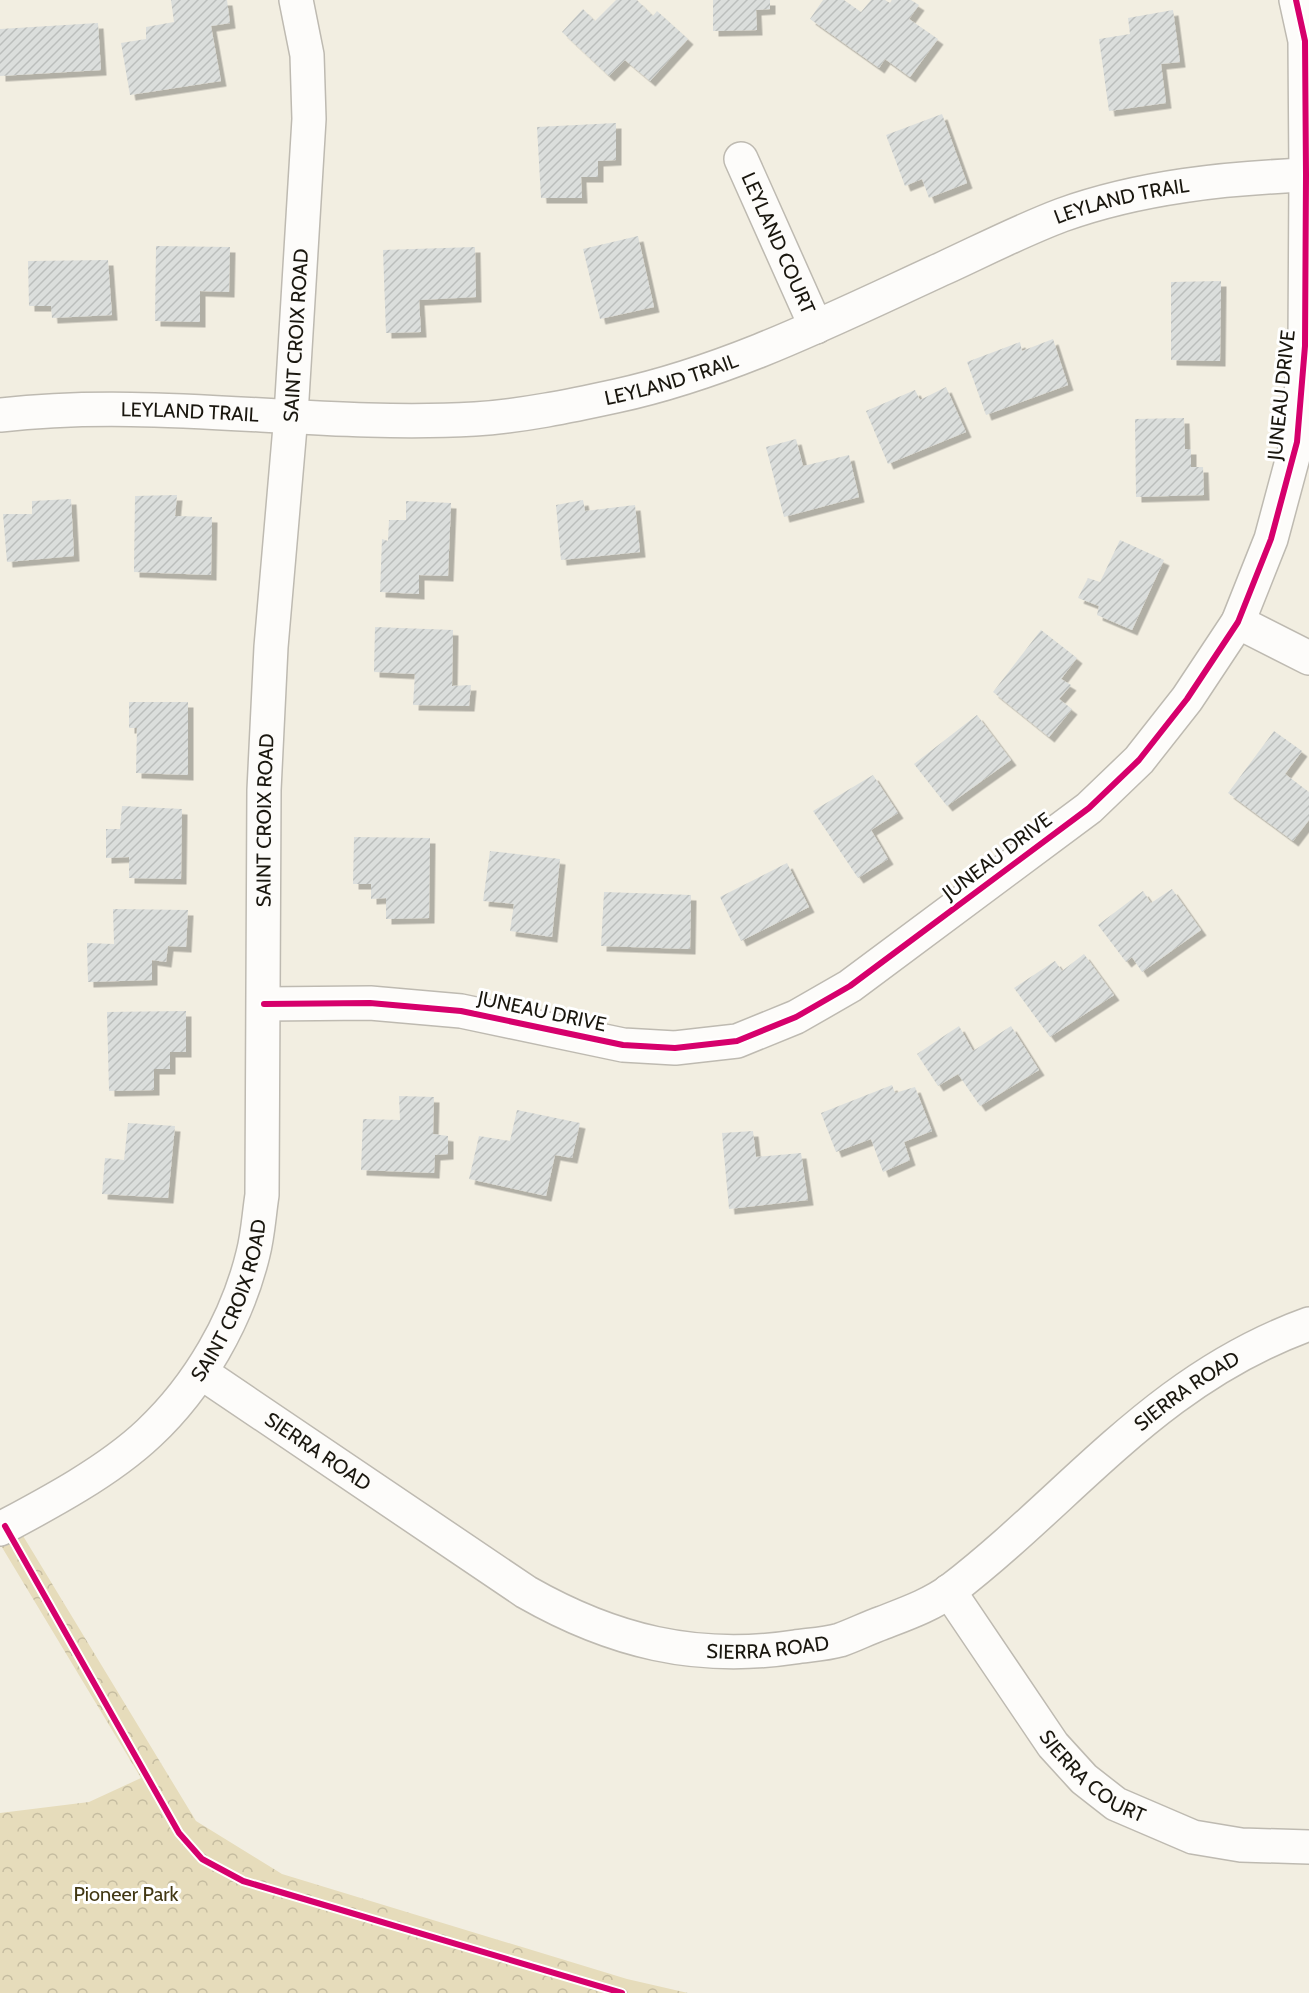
<svg xmlns="http://www.w3.org/2000/svg" width="1309" height="1993" viewBox="0 0 1309 1993" font-family="Cabin,sans-serif">
  <style>
    .park { fill: url(#park-crowns) }
    .building { fill: url(#building-hatch); filter: url(#shadow) }
    .lines { fill: none; stroke-linecap: round; stroke-linejoin: round }
    .minor-casing { stroke: #bebab1; stroke-width: 36 }
    .minor { stroke: #fdfcfa; stroke-width: 33 }
    .cycleway-casing { stroke: #fff; stroke-width: 10 }
    .cycleway { stroke: #d6006c; stroke-width: 6 }
    .labels { text-anchor: middle; dominant-baseline: central; stroke-width: 6; stroke-linejoin: round; paint-order: stroke }
    .street-label { font-size: 20px; fill: #1a170f; stroke: #fff }
    .park-label { font-size: 20px; fill: #413713; stroke: #fff }
  </style>
  <defs>
    <pattern id="park-crowns" width="20" height="18" patternUnits="userSpaceOnUse" patternTransform="scale(1.5)"><rect width="20" height="18" fill="#e6dcbb"/><path d="M2 6a3 3 0 1 1 6 0M12 15a3 3 0 1 1 6 0" fill="none" stroke="#c5bca0"/></pattern>
    <pattern id="building-hatch" width="6" height="6" patternUnits="userSpaceOnUse" patternTransform="scale(1.5)"><rect width="6" height="6" fill="#dbdedc"/><path d="M-1 1l2-2M0 6l6-6M5 7l2-2" fill="none" stroke="#bbbebc"/></pattern>
    <filter id="shadow"><feDropShadow dx="5.5" dy="5.5" stdDeviation="0" flood-color="#0004"/></filter>
  </defs>
  <rect width="100%" height="100%" fill="#f2eee1"/>
  <!-- park -->
  <path class="park" d="M14,1521L196,1821L282,1874L627,1979L688,1993H0V1813L89,1802L141,1778L0,1544Z"/>
  <!-- building -->
  <path class="building" d="M171,0H227L230,23L211,26L221,81L130,95L121,43L146,39V27L174,22Z
    M616,0H637L653,16L657,11L688,39L650,81L625,60L609,76L562,32L583,9L595,21Z
    M713,0H770V9L756,10L757,30L713,31Z
    M823,0H844L861,12L871,0H885L890,3L892,0H911L919,5L909,19L938,39L910,77L885,59L879,68L810,19Z
    M1173,10L1180,62L1161,64L1166,103L1109,111L1099,39L1130,34L1128,18Z
    M98,23L101,70L0,76V29Z
    M942,114L967,183L929,198L922,179L905,186L886,135Z
    M616,123V160L598,161V177H581L582,198H541L537,127Z
    M638,236L654,307L600,319L583,249Z
    M156,246L230,247L229,292L200,291V322L155,321Z
    M475,247L476,297L419,300L421,332L386,333L383,250Z
    M108,260L112,315L52,318L51,306H29L28,261Z
    M1221,281L1220,361L1171,360V282Z
    M1053,339L1068,385L986,415L967,362L1020,342L1022,351Z
    M946,387L966,432L888,464L866,411L915,390L920,400Z
    M1184,418L1185,449H1191V467H1203L1204,495L1136,497L1135,419Z
    M796,439L803,466L849,455L859,497L784,517L766,447Z
    M177,495L175,516L212,517L211,575L134,572L135,496Z
    M71,499L74,556L7,562L3,514H32V501Z
    M583,500L585,511L635,505L640,552L561,560L556,505Z
    M406,501L451,503L448,576L419,575V594L380,592L382,539L388,541L389,520H406Z
    M1120,540L1164,560L1132,630L1097,615L1099,606L1078,598L1088,578L1100,582Z
    M375,627L453,630L452,686L471,685L469,706L413,705L415,674L374,672Z
    M1041,630L1077,658L1061,679L1071,685L1059,699L1072,709L1049,737L993,692Z
    M129,702H188V775L136,773L137,728H129Z
    M977,715L1011,760L947,806L914,764Z
    M1274,731L1302,751L1285,774L1309,792V820L1293,841L1228,793Z
    M873,775L898,813L871,830L888,859L858,878L813,811Z
    M122,806L182,809L181,879L129,878V857L106,858V829H120Z
    M354,837L430,838L429,918L386,919V898L371,899V884H353Z
    M490,851L560,859L552,937L510,931L514,904L483,901Z
    M787,863L809,907L741,941L720,897Z
    M1172,889L1201,930L1142,972L1132,957L1126,962L1098,925L1143,891L1151,903Z
    M604,892L691,895L690,949L601,946Z
    M113,909L188,910L186,947L168,946L166,962L152,960V980L88,982L87,943L114,944Z
    M1084,954L1114,995L1050,1037L1014,988L1055,961L1062,971Z
    M186,1011V1052H170V1069H154V1090L109,1091L107,1012Z
    M959,1026L973,1051L1011,1026L1039,1070L980,1106L958,1074L938,1086L917,1054Z
    M892,1085L895,1093L915,1087L932,1131L904,1142L910,1160L883,1172L871,1139L836,1152L821,1113Z
    M399,1096L434,1097L433,1134L448,1136V1154L435,1155L434,1173L361,1170L363,1119L400,1120Z
    M517,1110L580,1123L572,1158L555,1155L546,1196L469,1179L479,1136L510,1141Z
    M128,1123L175,1126L168,1198L102,1194L105,1158L124,1160Z
    M753,1131L756,1157L801,1153L808,1200L729,1209L722,1133Z"/>
  <g class="lines">
    <defs>
      <g id="minor">
        <path id="s1" d="M741,159L816,327"/>
        <path id="s2" d="M0,415C159,397 316,428 475,419C522,416 570,406 616,396C731,371 837,317 944,268C983,250 1022,230 1062,215C1140,187 1226,178 1309,175"/>
        <path d="M1238,622L1309,658"/>
        <path d="M264,1004L370,1003L461,1011L623,1045L675,1048L737,1041L796,1017L850,986L1089,808L1139,760L1187,699L1238,622L1271,539L1297,442L1305,346L1306,175L1305,41L1296,0"/>
        <path id="s3" d="M202,1373L526,1592C612,1641 696,1662 795,1647C809,1645 826,1644 840,1640C854,1635 868,1628 882,1623C905,1614 931,1605 951,1590C1074,1495 1156,1379 1309,1324"/>
        <path id="s4" d="M0,1529C49,1503 109,1471 149,1433C199,1386 237,1320 253,1254C258,1235 259,1214 262,1195L264,790L271,647L291,415L309,119L307,55L296,0"/>
        <path id="s5" d="M949,1591L1053,1745L1084,1779L1116,1804L1193,1837L1241,1845L1309,1847"/>
      </g>
    </defs>
    <!-- minor casing -->
    <use href="#minor" class="minor-casing"/>
    <!-- minor -->
    <use href="#minor" class="minor"/>
    <defs>
      <path id="cycleway" d="M264,1004L370,1003L461,1011L623,1045L675,1048L737,1041L796,1017L850,986L1089,808L1139,760L1187,699L1238,622L1271,539L1297,442L1305,346L1306,175L1305,41L1296,0
        M5,1526L179,1833L202,1859L243,1881L622,1993"/>
    </defs>
    <!-- cycleway casing -->
    <use href="#cycleway" class="cycleway-casing"/>
    <!-- cycleway -->
    <use href="#cycleway" class="cycleway"/>
  </g>
  <g class="labels">
    <!-- street labels -->
    <g class="street-label">
      <text stroke="none"><textPath href="#s2" startOffset="1162">LEYLAND TRAIL</textPath></text>
      <text stroke="none"><textPath href="#s1" startOffset="92">LEYLAND COURT</textPath></text>
      <text stroke="none"><textPath href="#s4" startOffset="1308">SAINT CROIX ROAD</textPath></text>
      <text stroke="none"><textPath href="#s2" startOffset="676">LEYLAND TRAIL</textPath></text>
      <text transform="translate(1281 395) rotate(-84)">JUNEAU DRIVE</text>
      <text stroke="none"><textPath href="#s2" startOffset="190">LEYLAND TRAIL</textPath></text>
      <text stroke="none"><textPath href="#s4" startOffset="822">SAINT CROIX ROAD</textPath></text>
      <text transform="translate(997 856) rotate(-37)">JUNEAU DRIVE</text>
      <text transform="translate(542 1011) rotate(12)">JUNEAU DRIVE</text>
      <text stroke="none"><textPath href="#s4" startOffset="336">SAINT CROIX ROAD</textPath></text>
      <text stroke="none"><textPath href="#s3" startOffset="1148">SIERRA ROAD</textPath></text>
      <text stroke="none"><textPath href="#s3" startOffset="140">SIERRA ROAD</textPath></text>
      <text stroke="none"><textPath href="#s3" startOffset="644">SIERRA ROAD</textPath></text>
      <text stroke="none"><textPath href="#s5" startOffset="237">SIERRA COURT</textPath></text>
    </g>
    <!-- park labels -->
    <g class="park-label">
      <text x="126" y="1894">Pioneer Park</text>
    </g>
  </g>
</svg>
